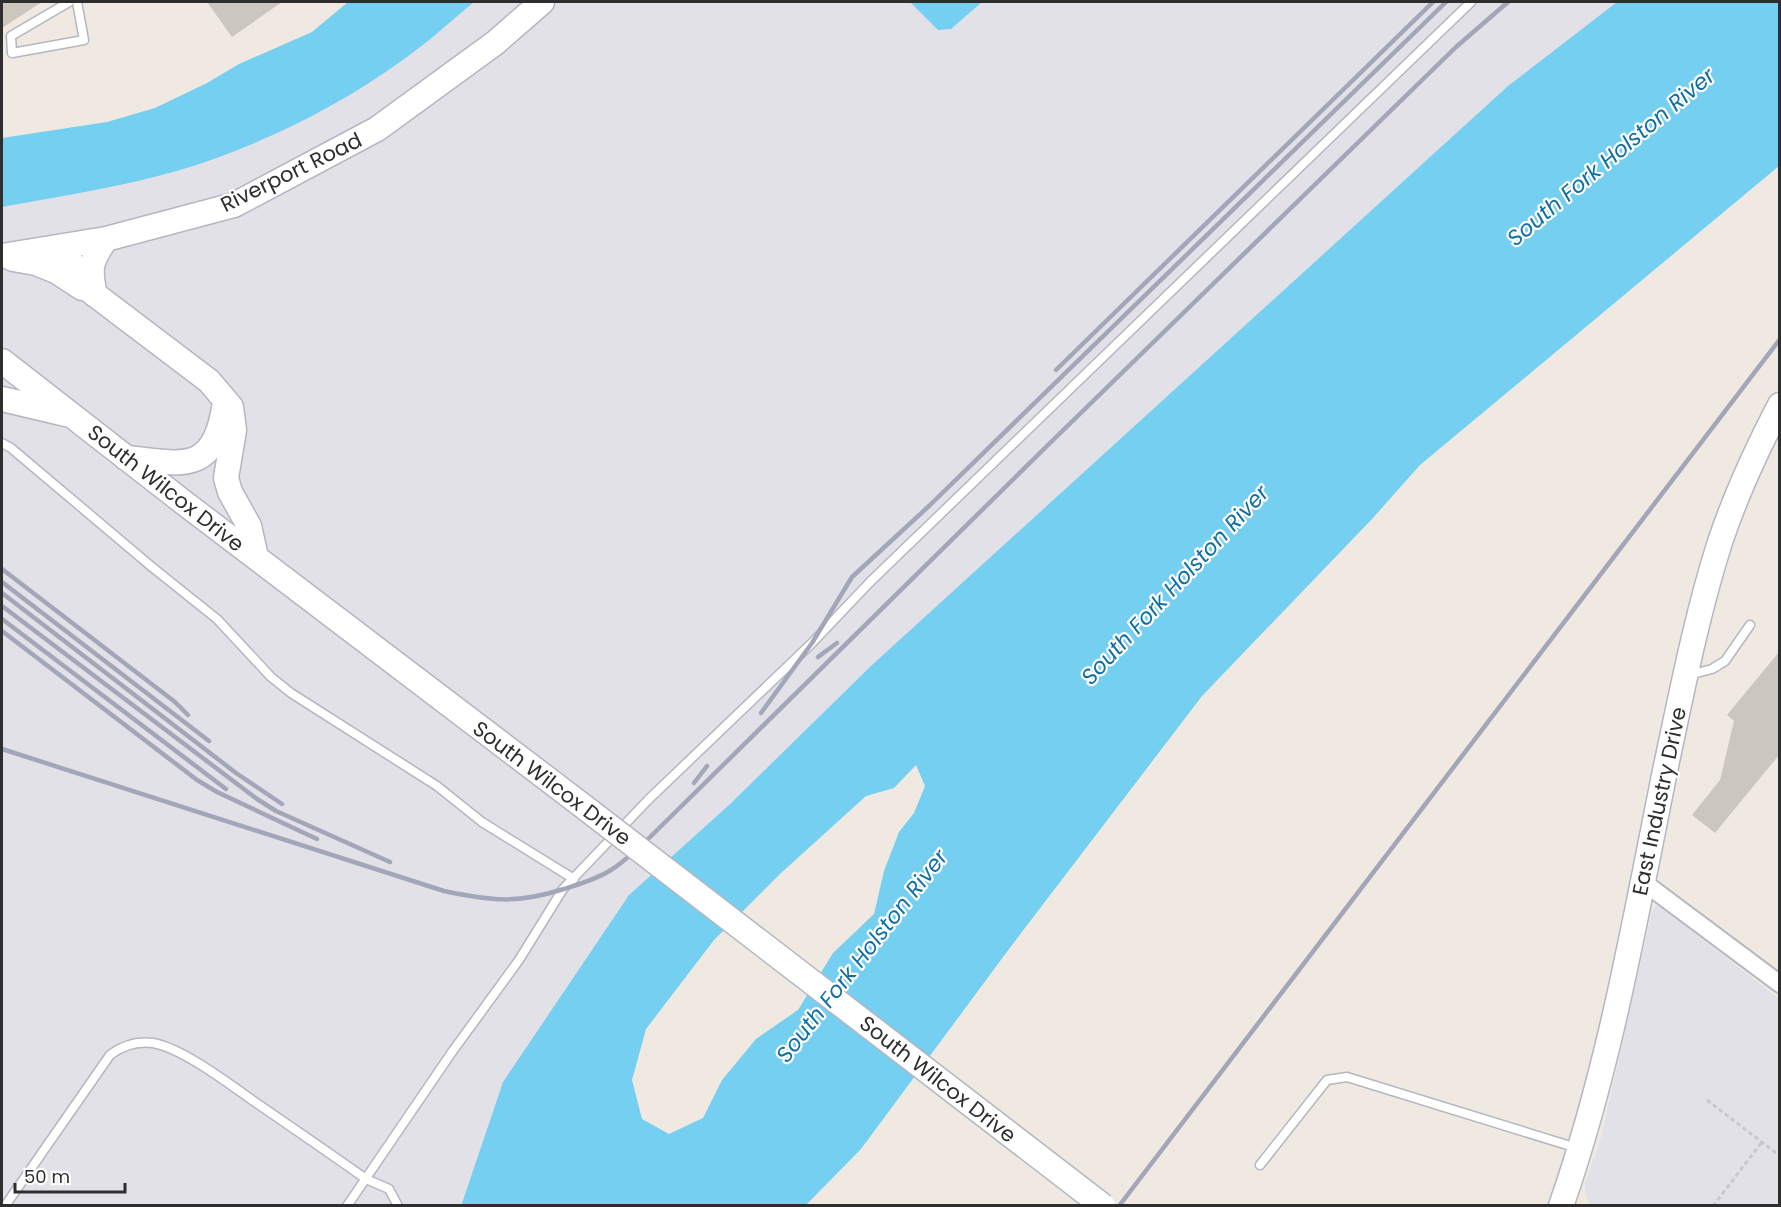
<svg xmlns="http://www.w3.org/2000/svg" width="1781" height="1207" viewBox="0 0 1781 1207" font-family="Poppins,sans-serif">
  <style>
    .industrial { fill: #e3e1e8 }
    .water { fill: #75cff0; fill-rule: evenodd }
    .building { fill: #cbc7bf }
    .lines { fill: none; stroke-linecap: round; stroke-linejoin: round }
    .lane-casing { stroke: #b4b7c1; stroke-width: 11 }
    .street-casing { stroke: #b4b7c1; stroke-width: 20 }
    .secondary-casing { stroke: #b4b7c1; stroke-width: 27 }
    .path { stroke: #c9c9c9; stroke-width: 3; stroke-dasharray: 4.5 3; stroke-linecap: butt }
    .lane { stroke: #fff; stroke-width: 8 }
    .street { stroke: #fff; stroke-width: 16 }
    .secondary { stroke: #fff; stroke-width: 24 }
    .rail { stroke: #a3a6b8; stroke-width: 4.5 }
    .secondary-bridge-casing { stroke: #b4b7c1; stroke-width: 27; stroke-linecap: butt }
    .secondary-bridge { stroke: #fff; stroke-width: 24 }
    .labels { text-anchor: middle; dominant-baseline: central; stroke-width: 4.5; stroke-linejoin: round; paint-order: stroke }
    .street-label { font-size: 21px; fill: #2e2e2e; stroke: #fff }
    .water-label { font-size: 22px; font-style: italic; fill: #0d6fa3; stroke: #fff }
  </style>
  <rect width="100%" height="100%" fill="#efe9e1"/>
  <!-- industrial -->
  <path class="industrial" d="M474,2H1618L1497,96L872,665L729,805L629,895L503,1082L461,1205L2,1206V207L129,183L182,169L262,140L338,101L401,62Z
    M1663,904L1674,911L1673,916L1779,999V1205H1590L1585,1193V1183L1601,1138L1652,912L1656,906Z"/>
  <!-- water -->
  <path class="water" d="M348,2H474C450,22 426,44 400,62C336,108 255,148 180,170C122,187 61,196 2,207V138L107,122L155,108L207,83L239,64L312,32Z
    M910,2H982L951,29L938,30Z
    M1617,2H1779V166L1420,465L1372,519L1202,696L1009,949L861,1149L806,1205L461,1206L503,1082L629,895L729,805L872,665L1508,86ZM916,765L925,786L914,813L899,832L884,871L874,914L833,953L798,1010L756,1039L722,1080L703,1118L669,1134L642,1119L632,1080L646,1029L714,940L780,874L866,796L894,788Z"/>
  <!-- building -->
  <path class="building" d="M2,2H42L2,28Z
    M207,2H282L232,37Z
    M1779,652V755L1715,833L1692,815L1720,780L1734,721L1727,715Z"/>
  <g class="lines">
    <defs>
      <path id="lane" d="M69,2L11,36L12,53L84,40L77,2
        M2,443L11,448L152,567L217,619L271,677L291,693L437,786L482,822L574,879
        M1689,675L1712,669L1725,661L1750,625
        M1260,1165L1327,1080L1347,1077L1577,1148
        M5,1206L110,1055C123,1045 136,1041 153,1043C182,1048 228,1083 252,1100C290,1126 328,1152 366,1179L389,1189L398,1206
        M347,1206L452,1052L519,960L563,889L649,799L812,643L870,582L1471,2"/>
      <path id="street" d="M1642,881L1780,984"/>
      <path id="secondary" d="M67,246L73,271L81,284L209,381L231,407L234,430L226,478L230,492L249,526L256,557
        M2,256L106,239L234,205L377,129L495,43L542,2
        M13,259L36,263L56,271L82,288
        M95,295C89,268 90,262 106,239
        M2,361L183,502L579,803
        M2,399L66,414
        M126,458C180,463 213,476 224,408
        M1561,1206C1611,1063 1636,913 1666,766C1682,691 1697,614 1720,542C1736,494 1757,449 1780,405"/>
    </defs>
    <!-- lane casing -->
    <use href="#lane" class="lane-casing"/>
    <!-- street casing -->
    <use href="#street" class="street-casing"/>
    <!-- secondary casing -->
    <use href="#secondary" class="secondary-casing"/>
    <!-- path -->
    <path class="path" d="M1707,1100L1780,1156
      M1713,1206L1762,1142"/>
    <!-- lane -->
    <use href="#lane" class="lane"/>
    <!-- street -->
    <use href="#street" class="street"/>
    <!-- secondary -->
    <use href="#secondary" class="secondary"/>
    <!-- rail -->
    <path class="rail" d="M1056,370L1433,2
      M2,569L175,702L188,715
      M2,582L209,741
      M2,593L236,773L282,804
      M2,606L257,799L276,811L390,862
      M2,619L226,789
      M2,631L197,780L217,792L317,839
      M818,657L837,643
      M761,713L812,643L852,577L929,506L1446,2
      M2,749L444,891C492,901 516,904 564,889C580,884 597,879 611,870C623,863 633,852 644,843L1048,445L1456,47L1508,2
      M694,783L707,766
      M1119,1206L1780,339"/>
    <defs>
      <path id="secondary-bridge" d="M579,803L1103,1206"/>
    </defs>
    <!-- secondary-bridge casing -->
    <use href="#secondary-bridge" class="secondary-bridge-casing"/>
    <!-- secondary-bridge -->
    <use href="#secondary-bridge" class="secondary-bridge"/>
  </g>
  <g class="labels">
    <!-- street labels -->
    <g class="street-label">
      <text transform="translate(291 172) rotate(-26)">Riverport Road</text>
      <text transform="translate(166 488) rotate(38)">South Wilcox Drive</text>
      <text transform="translate(552 783) rotate(37)">South Wilcox Drive</text>
      <text transform="translate(1659 801) rotate(-78)">East Industry Drive</text>
      <text transform="translate(938 1079) rotate(38)">South Wilcox Drive</text>
    </g>
    <!-- water labels -->
    <g class="water-label">
      <text transform="translate(1611 157) rotate(-40)">South Fork Holston River</text>
      <text transform="translate(1175 585) rotate(-47)">South Fork Holston River</text>
      <text transform="translate(862 956) rotate(-52)">South Fork Holston River</text>
    </g>
  </g>
  <!-- border -->
  <rect width="1781" height="1207" fill="none" stroke="#2e2e2e" stroke-width="6"/>
  <!-- scale -->
  <path d="M15 1183v9h110v-9" fill="none" stroke="#2e2e2e" stroke-width="3"/>
  <text x="24" y="1183" font-size="18" fill="#2e2e2e" stroke="#ffffff" stroke-width="4.5" paint-order="stroke">50 m</text>
</svg>
